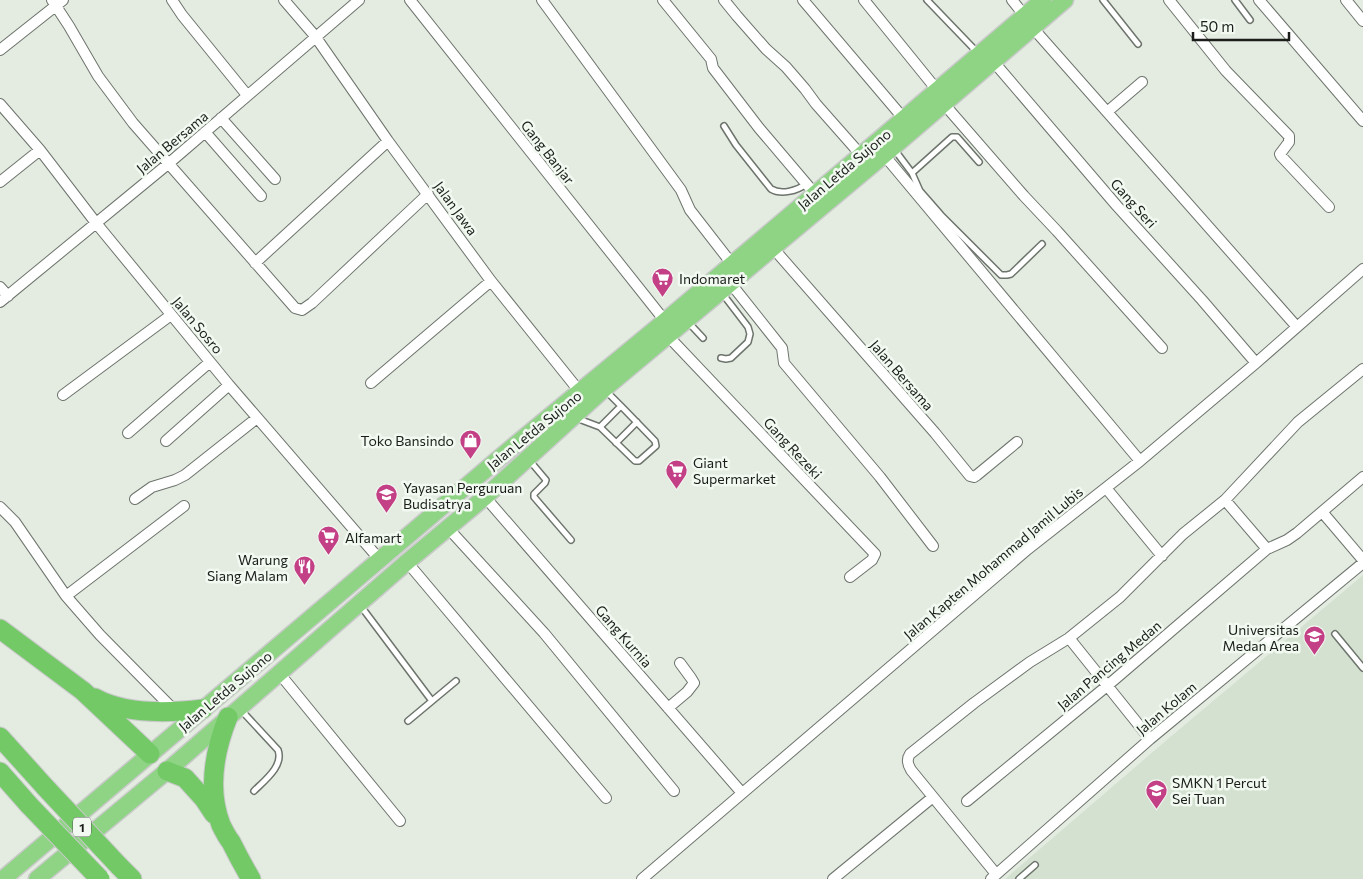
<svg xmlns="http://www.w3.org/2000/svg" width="1363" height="879" viewBox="0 0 1363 879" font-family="Commissioner,sans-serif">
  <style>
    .built { fill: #d4e1d1 }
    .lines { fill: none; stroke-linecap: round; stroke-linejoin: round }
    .service-casing { stroke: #6d746c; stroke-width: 8 }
    .minor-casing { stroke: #6d746c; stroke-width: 12 }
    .trunk-casing { stroke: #c8c9c8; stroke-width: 19 }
    .motorway-casing { stroke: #c8c9c8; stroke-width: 21 }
    .service { stroke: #fff; stroke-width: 5 }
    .minor { stroke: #fff; stroke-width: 10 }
    .trunk { stroke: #8ed484; stroke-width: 16 }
    .motorway { stroke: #72c966; stroke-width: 19 }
    .motorway-bridge-casing { stroke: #c8c9c8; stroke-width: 21; stroke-linecap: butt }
    .motorway-bridge { stroke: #72c966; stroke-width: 19 }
    .labels { text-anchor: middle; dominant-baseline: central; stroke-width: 5; stroke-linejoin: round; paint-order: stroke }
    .shield { fill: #f1f9f0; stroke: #5a5f5a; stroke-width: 1 }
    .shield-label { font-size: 12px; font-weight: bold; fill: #1a1d1a }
    .street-label { font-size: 14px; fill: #1a1d1a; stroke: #f1f9f0 }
    .poi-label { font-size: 14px; fill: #1a1d1a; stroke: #f1f9f0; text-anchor: start }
  </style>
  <rect width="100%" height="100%" fill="#e4ece2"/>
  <!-- built -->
  <path class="built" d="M1363,575V879H1005L1169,738Z"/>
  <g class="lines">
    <defs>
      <path id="service" d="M927,0L977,52
        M1103,0L1138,44
        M1235,0L1250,20
        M724,126L736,145L771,189C781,195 797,191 806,184
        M894,149L912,173L952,137H957L979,162
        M912,173L920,191L941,215L1001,275H1007L1011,274L1042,244
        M688,322L703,338
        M721,358L726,359L731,358L748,342L750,334L748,327L722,293
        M576,418L600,427L621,406L606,391
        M600,427L635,461H639L656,446L655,441L621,406
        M616,443L637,422
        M530,461L546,480L545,483L534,494V497L571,540
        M360,605L432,701
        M1335,634L1363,668
        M241,710L278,750C284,766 264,781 254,791
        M408,721L456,681
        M1019,879L1035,865"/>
      <path id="minor" d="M52,0L69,26L98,76L133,123L295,308L302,310L312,303L428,194
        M172,0L182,15L247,95
        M284,0L315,36L388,141L491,281L580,392
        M410,0L665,321
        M542,0L681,190L690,210L732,264
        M663,0L711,59L713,68L759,128L815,194
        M724,0L737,16L766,49L786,67L805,89L816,104L861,155
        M803,0L904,119
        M864,0L937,90
        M1012,0L1024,15
        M1169,0L1226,71L1289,136V142L1280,154L1281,156L1329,207
        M1259,0L1363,121
        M1346,0L1363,21
        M1032,27L1297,327
        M0,50L63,0
        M993,61L1117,206L1202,300L1256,363
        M0,104L40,150L96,223L229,385L380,560
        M944,104L1024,196L1057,231L1162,348
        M1107,112L1142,82
        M221,118L275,179
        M205,132L261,196
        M884,155L1140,461
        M0,182L40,150
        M773,248L935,433L970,476L974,477L977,475L1017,442
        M255,263L388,141
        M728,280L782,348L784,363L880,477L933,546
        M0,287L8,296
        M0,302L168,164L359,0
        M668,336L875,554L872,560L850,577
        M371,383L491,281
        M63,395L171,315
        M128,433L210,362
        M166,441L229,385
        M1106,488L1162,556
        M485,497L742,793
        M135,499L152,487L175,480L185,475L257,418
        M1225,500L1267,549
        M0,507L15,522L66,596L100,635L176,712
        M1323,513L1363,560
        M448,528L544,633L674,791
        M407,562L606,798
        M66,596L184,506
        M279,673L400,821
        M668,708L687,692L694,683L691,678L680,663
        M1150,739L1069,638L1120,597L1183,534L1225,500L1298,422L1363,369
        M967,801L1107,686L1267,549L1287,540L1297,533L1363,477
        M996,874L911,770C908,765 906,760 910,754L974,703L1030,662L1069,638
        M642,879L1028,549L1140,461L1256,363L1363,269
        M833,879L933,797
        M991,879L1150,739L1363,563"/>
      <path id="trunk" d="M3,879L516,444L665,321L861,155L1043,0
        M37,879L167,771L407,562L485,497L604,389L884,155L1065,0"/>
      <path id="motorway" d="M0,629L83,691L150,754
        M95,698C126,715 170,713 203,709
        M228,717C214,752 207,789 221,825C224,831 227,837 231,842C237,854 244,867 251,879
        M0,737L45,787
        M167,771L185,778L204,799L214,814
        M0,772L29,805
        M119,866L132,879"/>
    </defs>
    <!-- service casing -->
    <use href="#service" class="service-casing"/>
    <!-- minor casing -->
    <use href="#minor" class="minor-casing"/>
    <!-- trunk casing -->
    <use href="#trunk" class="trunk-casing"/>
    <!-- motorway casing -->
    <use href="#motorway" class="motorway-casing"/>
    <!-- service -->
    <use href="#service" class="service"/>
    <!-- minor -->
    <use href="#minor" class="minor"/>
    <!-- trunk -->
    <use href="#trunk" class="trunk"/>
    <!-- motorway -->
    <use href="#motorway" class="motorway"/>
    <defs>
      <path id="motorway-bridge" d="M45,787L119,866
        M29,805L100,879"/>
    </defs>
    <!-- motorway-bridge casing -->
    <use href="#motorway-bridge" class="motorway-bridge-casing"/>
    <!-- motorway-bridge -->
    <use href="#motorway-bridge" class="motorway-bridge"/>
  </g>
  <!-- icons -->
  <defs>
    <symbol id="supermarket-pin" viewBox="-11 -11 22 30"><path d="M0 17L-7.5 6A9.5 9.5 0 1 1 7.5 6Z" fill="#c44086" stroke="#f1f9f0"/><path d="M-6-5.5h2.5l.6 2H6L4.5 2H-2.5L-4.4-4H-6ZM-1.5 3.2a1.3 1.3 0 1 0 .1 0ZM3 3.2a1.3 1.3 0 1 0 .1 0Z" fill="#fff"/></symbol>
    <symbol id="shop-pin" viewBox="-11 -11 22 30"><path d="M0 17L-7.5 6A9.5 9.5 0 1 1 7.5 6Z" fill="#c44086" stroke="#f1f9f0"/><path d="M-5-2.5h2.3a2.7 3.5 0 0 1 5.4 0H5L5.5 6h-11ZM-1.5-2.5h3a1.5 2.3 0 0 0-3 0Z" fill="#fff"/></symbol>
    <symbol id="school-pin" viewBox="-11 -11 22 30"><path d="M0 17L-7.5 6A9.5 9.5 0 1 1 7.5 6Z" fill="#c44086" stroke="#f1f9f0"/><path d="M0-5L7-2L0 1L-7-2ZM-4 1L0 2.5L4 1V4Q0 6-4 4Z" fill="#fff"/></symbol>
    <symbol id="restaurant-pin" viewBox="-11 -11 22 30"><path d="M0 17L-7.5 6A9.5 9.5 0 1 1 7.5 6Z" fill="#c44086" stroke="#f1f9f0"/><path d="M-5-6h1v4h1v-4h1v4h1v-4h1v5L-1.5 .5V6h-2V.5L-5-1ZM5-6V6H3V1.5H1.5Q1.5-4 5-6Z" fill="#fff"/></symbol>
    <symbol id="university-pin" viewBox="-11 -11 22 30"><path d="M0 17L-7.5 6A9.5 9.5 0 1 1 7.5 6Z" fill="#c44086" stroke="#f1f9f0"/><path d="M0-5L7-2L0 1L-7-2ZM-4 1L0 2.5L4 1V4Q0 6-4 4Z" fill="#fff"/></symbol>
  </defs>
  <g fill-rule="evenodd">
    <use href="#supermarket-pin" x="650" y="266" width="25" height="34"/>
    <use href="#shop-pin" x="458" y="428" width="25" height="34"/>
    <use href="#supermarket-pin" x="664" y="458" width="25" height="34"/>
    <use href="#school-pin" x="374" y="482" width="25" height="34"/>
    <use href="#supermarket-pin" x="316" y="524" width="25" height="34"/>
    <use href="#restaurant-pin" x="292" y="554" width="25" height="34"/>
    <use href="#university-pin" x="1302" y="624" width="25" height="34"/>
    <use href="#school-pin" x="1144" y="778" width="25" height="34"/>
  </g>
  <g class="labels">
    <!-- shield labels -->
    <rect class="shield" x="73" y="817.5" width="18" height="19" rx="4"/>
    <g class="shield-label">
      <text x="82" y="827">1</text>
    </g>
    <!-- street labels -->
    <g class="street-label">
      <text transform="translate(172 142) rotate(-40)">Jalan Bersama</text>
      <text transform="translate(548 152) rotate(52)">Gang Banjar</text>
      <text transform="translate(844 169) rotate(-40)">Jalan Letda Sujono</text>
      <text transform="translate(1134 203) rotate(48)">Gang Seri</text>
      <text transform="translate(456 208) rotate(54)">Jalan Jawa</text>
      <text transform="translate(198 325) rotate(50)">Jalan Sosro</text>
      <text transform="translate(902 375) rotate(49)">Jalan Bersama</text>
      <text transform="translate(534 430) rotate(-39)">Jalan Letda Sujono</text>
      <text transform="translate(793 448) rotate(47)">Gang Rezeki</text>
      <text transform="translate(993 563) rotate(-40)">Jalan Kapten Mohammad Jamil Lubis</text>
      <text transform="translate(624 636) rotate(49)">Gang Kurnia</text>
      <text transform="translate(1109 665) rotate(-40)">Jalan Pancing Medan</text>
      <text transform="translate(225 691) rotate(-40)">Jalan Letda Sujono</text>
      <text transform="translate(1166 708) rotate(-40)">Jalan Kolam</text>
    </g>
    <!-- poi labels -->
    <g class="poi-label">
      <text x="679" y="278">Indomaret</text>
      <text x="454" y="440" text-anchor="end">Toko Bansindo</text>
      <text x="693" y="462">Giant<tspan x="693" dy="16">Supermarket</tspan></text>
      <text x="403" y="487">Yayasan Perguruan<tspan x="403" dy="16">Budisatrya</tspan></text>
      <text x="345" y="537">Alfamart</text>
      <text x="288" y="559" text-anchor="end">Warung<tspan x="288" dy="16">Siang Malam</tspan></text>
      <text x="1299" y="629" text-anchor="end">Universitas<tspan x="1299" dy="16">Medan Area</tspan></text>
      <text x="1172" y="782">SMKN 1 Percut<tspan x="1172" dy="16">Sei Tuan</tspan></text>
    </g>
  </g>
  <!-- scale -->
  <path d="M1193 32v8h96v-8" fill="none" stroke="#1a1d1a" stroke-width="2.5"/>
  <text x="1200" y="32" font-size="15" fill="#1a1d1a" stroke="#f1f9f0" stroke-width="4" paint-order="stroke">50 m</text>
</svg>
